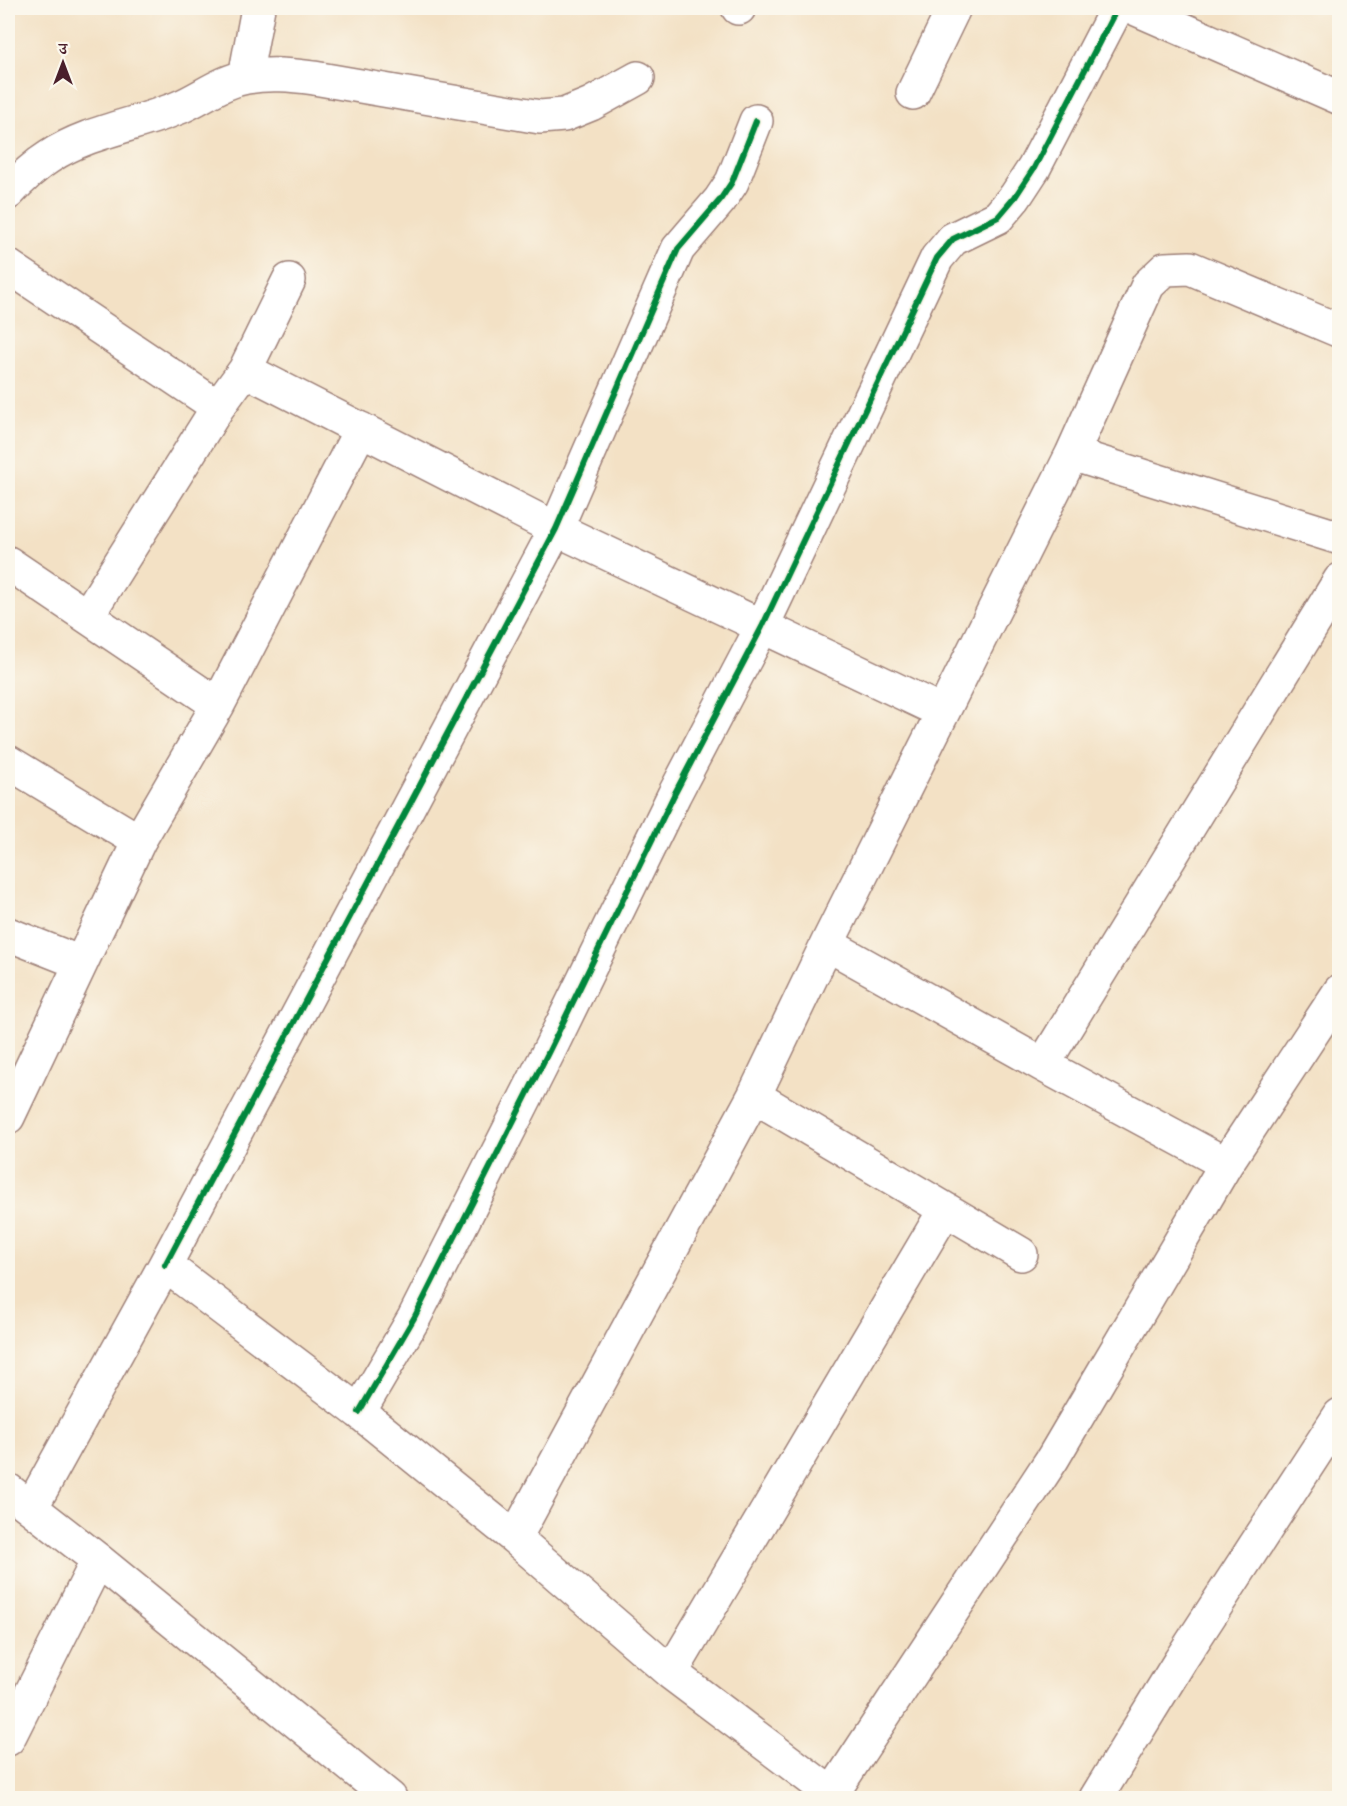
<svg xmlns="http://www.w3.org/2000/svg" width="1347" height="1806" viewBox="0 0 1347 1806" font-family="Vollkorn,'Noto Serif Devanagari',serif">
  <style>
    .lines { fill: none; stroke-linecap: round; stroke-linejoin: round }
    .minor-casing { stroke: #9e8078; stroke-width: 36 }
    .minor { stroke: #fff; stroke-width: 33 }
    .cycleway-casing { stroke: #fbf7ec; stroke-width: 10 }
    .cycleway { stroke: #00873e; stroke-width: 6 }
  </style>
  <rect width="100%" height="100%" fill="#fbf7ec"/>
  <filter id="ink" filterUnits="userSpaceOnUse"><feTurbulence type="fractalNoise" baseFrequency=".0167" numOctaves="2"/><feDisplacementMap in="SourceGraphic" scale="12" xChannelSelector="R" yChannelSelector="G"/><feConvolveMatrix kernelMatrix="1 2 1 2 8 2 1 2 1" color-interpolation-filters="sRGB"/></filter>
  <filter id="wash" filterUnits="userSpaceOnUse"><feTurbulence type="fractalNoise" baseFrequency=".008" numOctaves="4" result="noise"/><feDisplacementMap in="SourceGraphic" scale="24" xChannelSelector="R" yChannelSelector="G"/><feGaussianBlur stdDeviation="1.35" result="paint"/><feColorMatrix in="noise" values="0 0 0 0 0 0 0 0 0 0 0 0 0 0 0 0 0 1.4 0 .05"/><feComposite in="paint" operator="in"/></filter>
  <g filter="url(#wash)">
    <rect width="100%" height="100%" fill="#f3e1c5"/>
  </g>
  <g filter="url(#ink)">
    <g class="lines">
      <defs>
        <path id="minor" d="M738,8H739
          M1134,8L1340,98
          M245,77L258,8
          M913,93L954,8
          M8,193C20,180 33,167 49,157C88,131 138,125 180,107C203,97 222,81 247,77C270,73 291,75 314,78L540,117L564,115L591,104L638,78
          M8,266L218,407
          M1340,331L1190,268L1165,269L1148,285L1072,454L1340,538
          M245,370L556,529L943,712
          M8,563L218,705
          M87,616L218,407L245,370L289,280
          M8,762L139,841
          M8,934L81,963
          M827,944L1043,1065L1226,1164
          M1043,1065L1340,580
          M754,1096L1021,1254
          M8,1117L139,841L218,705L361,429
          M165,1265L556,529L678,249L720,200L732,182L756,121
          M359,1412L414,1318L548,1053L674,795L762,627L937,258L953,239L998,217L1015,197L1034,168L1117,8
          M8,1490L98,1560L390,1798
          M31,1508L165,1265L359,1412L515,1538L671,1673L837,1798
          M515,1538L754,1096L827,944L1072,454
          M671,1673L945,1210
          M8,1739L98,1560
          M832,1794L1053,1458L1226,1164L1340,991
          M1096,1798L1180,1661L1340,1415"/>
      </defs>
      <!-- minor casing -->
      <use href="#minor" class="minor-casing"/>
      <!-- minor -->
      <use href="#minor" class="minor"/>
      <defs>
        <path id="cycleway" d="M165,1265L556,529L678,249L720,200L732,182L756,121
          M359,1412L414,1318L548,1053L674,795L762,627L937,258L953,239L998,217L1015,197L1034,168L1117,8"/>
      </defs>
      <!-- cycleway casing -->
      <use href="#cycleway" class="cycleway-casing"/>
      <!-- cycleway -->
      <use href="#cycleway" class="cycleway"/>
    </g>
  </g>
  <!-- margin -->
  <rect width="1347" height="1806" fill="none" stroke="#fbf7ec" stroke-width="30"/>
  <!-- north arrow -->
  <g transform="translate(63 63)" stroke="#fbf7ec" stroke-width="4.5" paint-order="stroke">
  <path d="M0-4.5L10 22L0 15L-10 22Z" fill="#4a1f2b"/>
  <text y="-9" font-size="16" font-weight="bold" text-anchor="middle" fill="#4a1f2b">उ</text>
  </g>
</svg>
